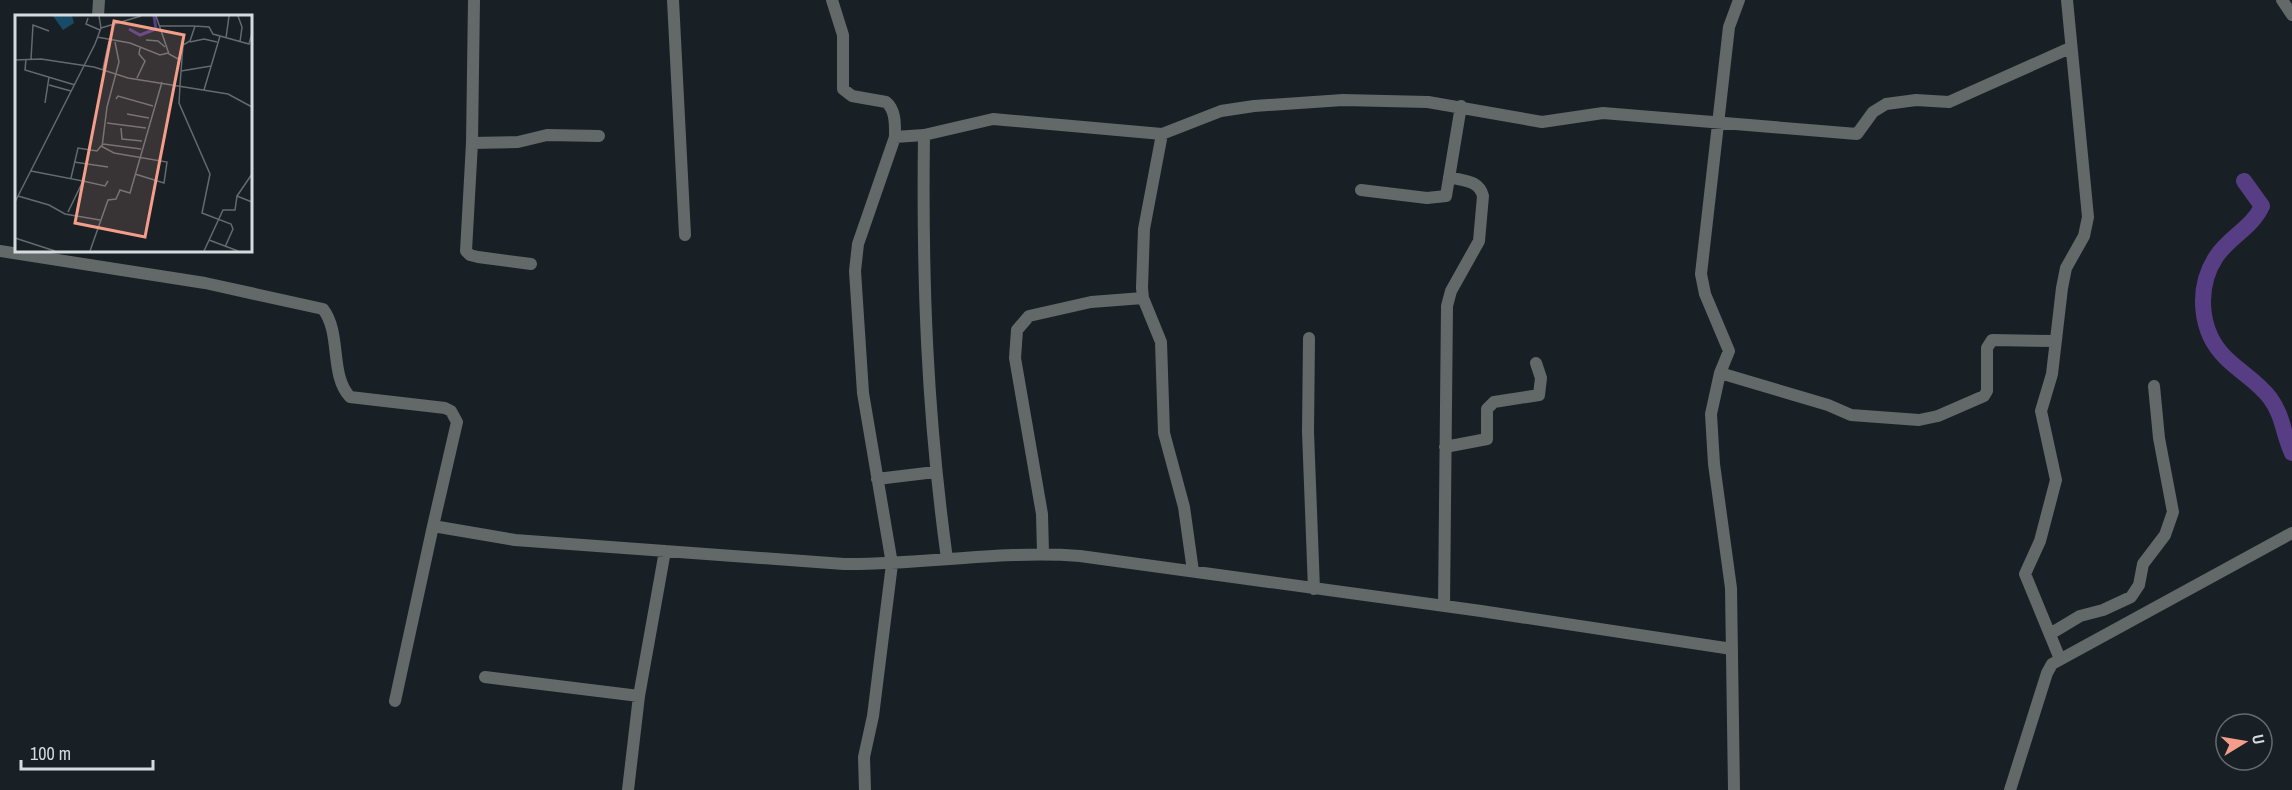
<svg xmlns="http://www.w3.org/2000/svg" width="2292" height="790" viewBox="0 0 2292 790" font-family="'Archivo Narrow',sans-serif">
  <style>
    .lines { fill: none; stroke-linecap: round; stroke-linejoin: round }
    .river { stroke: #573d84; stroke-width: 16 }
    .minor { stroke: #636869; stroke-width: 12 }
    .inset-river { fill: none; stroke: #573d84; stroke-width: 3 }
    .inset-road { fill: none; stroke: #646b6f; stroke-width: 1.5 }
    .view { fill: #f49e8a; fill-opacity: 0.15; stroke: #f49e8a; stroke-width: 3 }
    .inset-edge { fill: none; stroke: #d6dbdf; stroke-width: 3 }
  </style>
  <rect width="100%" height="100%" fill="#182025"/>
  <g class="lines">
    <!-- river -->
    <path class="river" d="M2244,181L2262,206C2252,228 2229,237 2216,257C2196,288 2199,332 2226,358C2240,372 2258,382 2270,398C2283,415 2283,434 2292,453"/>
    <!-- minor -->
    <path class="minor" d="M474,0L472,143L466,251L470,255L478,257L531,264
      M673,0L685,235
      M832,0L843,35V89L852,96L886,102C896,110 895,125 895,137L858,244L855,271L863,393L892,564L873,716L864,757L865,790
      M2282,0L2292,15
      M98,16L99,0
      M1162,134L1144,229L1142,288L1143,298L1161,342L1164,433L1184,507L1193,571
      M924,135C922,280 927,414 947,559
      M895,137L924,135L993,119L1162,134L1221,111L1254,106L1343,100L1428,102L1542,122L1603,113L1857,134L1873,112L1886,104L1916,100L1949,102L2070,48
      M472,143L518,142L547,135L599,136
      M1361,190L1427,198L1446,196L1461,106
      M0,251L205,283L323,309C342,334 329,374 350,397L445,408L451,411L457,422L433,526L515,540L844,564C923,565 1001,550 1080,556L1481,611L1732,649
      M1309,338L1308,432L1314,589
      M1720,373L1828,405L1851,415L1919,420L1938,416L1984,396L1987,391V348L1992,340L2055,341
      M1445,447L1487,439V409L1494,402L1539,395L1541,378L1536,363
      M877,479L935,472
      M1043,553L1042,514L1015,358L1017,330L1029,316L1091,302L1143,298
      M1444,606L1447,306L1451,291L1479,241L1483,196C1479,180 1464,181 1449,177
      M2050,634L2080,616L2103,610L2131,597L2139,585L2143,564L2165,535L2173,512L2159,438L2154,386
      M2060,659L2025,574L2040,541L2056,480L2041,411L2052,374L2062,288L2066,268L2084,236L2088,217L2067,0
      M485,677L639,696
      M395,701L433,526
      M628,790L639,696L665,551
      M1734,790L1731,588L1714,464L1711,414L1720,373L1729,351L1705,294L1701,274L1729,27L1739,0
      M2010,790L2047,673L2052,664L2292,533"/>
  </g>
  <!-- overview -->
  <g transform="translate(15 15)">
    <rect width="237" height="237" fill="#182025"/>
    <path d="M38,1H57L59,8L48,15Z" fill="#184b66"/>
    <path class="inset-river" d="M114,14L125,20L141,14L139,1"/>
    <path class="inset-road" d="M141,1L154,39L165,45M223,1L227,12L225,27M73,3L71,9L85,15M145,11H180M86,13L126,1M82,22L115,28L145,40L153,38M211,23L214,1M131,25L143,26L150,32M175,27L189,24L202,27M11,44L10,55L60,70M16,44L18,10L34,16M0,45L26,44L79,52L113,63L213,79L237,92M88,54L94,26M166,56L196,51M122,63L130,46L124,39L125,33M34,70L56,76M165,70L164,88L195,159L187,198L216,209L218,214L210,232M165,70L168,30L175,26L180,11L194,12L198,19L234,29L237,18M189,75L205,21M101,84L103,81L138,91M30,88L34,62M112,99L134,103M92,108L131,113M106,113L107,124L127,126M88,129L126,134M87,132L92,92L104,47L100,27M59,147L93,152M16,156L68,166L53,197M56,163L63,133L82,136L86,131L99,138L152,147L149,168L120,159M68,166L90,171L93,166M3,181L34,190L50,199L85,205M222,181L237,159M0,187L80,29L86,13L84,1M0,223L40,236M194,225L223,236M75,236L93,185L101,184L105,175L115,178L147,67M189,236L208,195H220L222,181L237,187"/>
    <path class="view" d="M99,6L169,20L130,222L60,208Z"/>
    <rect width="237" height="237" class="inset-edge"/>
  </g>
  <!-- north arrow -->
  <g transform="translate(2244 742) rotate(79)"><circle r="28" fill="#182025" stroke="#646b6f" stroke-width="1.5"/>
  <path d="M0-4.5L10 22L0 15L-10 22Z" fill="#f49e8a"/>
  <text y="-9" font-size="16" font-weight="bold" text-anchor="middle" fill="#d6dbdf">U</text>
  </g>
  <!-- scale -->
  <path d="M21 760v9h132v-9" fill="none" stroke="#d6dbdf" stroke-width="3"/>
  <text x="30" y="760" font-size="18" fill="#d6dbdf" stroke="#182025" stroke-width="4.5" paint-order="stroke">100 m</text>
</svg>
